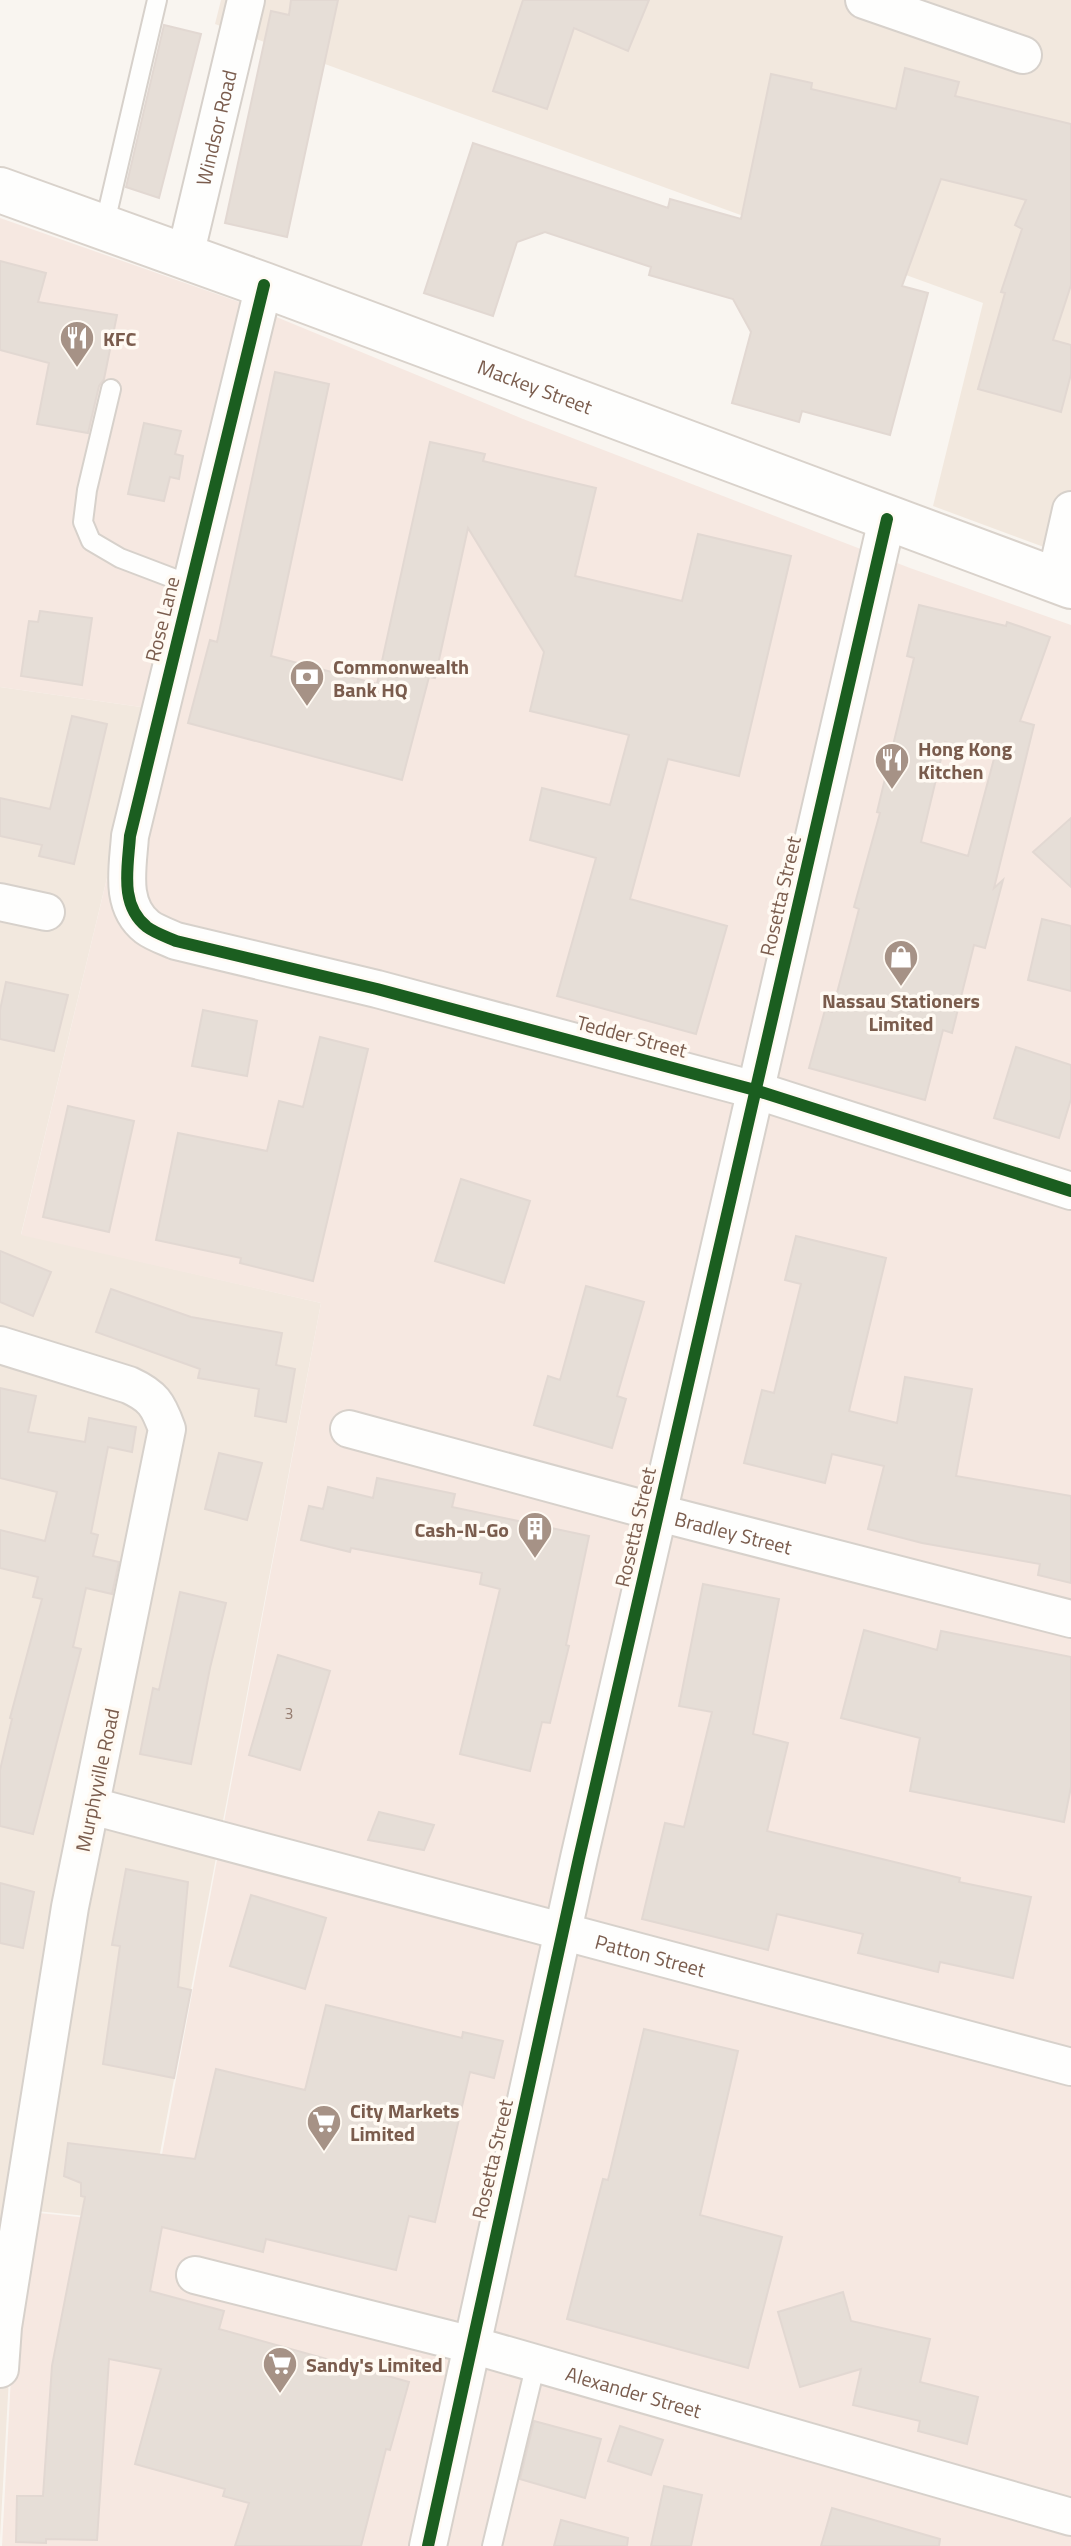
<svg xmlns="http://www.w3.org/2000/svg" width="1071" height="2546" viewBox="0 0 1071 2546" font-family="'Titillium Web',sans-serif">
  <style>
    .residential { fill: #f2e8de }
    .commercial { fill: #f6e8e1 }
    .building { fill: #e6ded7; stroke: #e2d8d2; stroke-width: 2; fill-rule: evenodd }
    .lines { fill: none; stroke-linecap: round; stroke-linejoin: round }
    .lane-casing { stroke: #d7d1cb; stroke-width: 22 }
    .street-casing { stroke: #d7d1cb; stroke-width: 40 }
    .secondary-casing { stroke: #d9d2cb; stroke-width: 48 }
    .lane { stroke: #fefefd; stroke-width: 18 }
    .street { stroke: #fefefd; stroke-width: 36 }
    .secondary { stroke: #fefefd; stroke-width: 44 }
    .cycleway-casing { stroke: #fffaf3; stroke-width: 17 }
    .cycleway { stroke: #1b5e20; stroke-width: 12 }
    .labels { text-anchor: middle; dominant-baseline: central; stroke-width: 7; stroke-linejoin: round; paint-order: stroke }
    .number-label { font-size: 16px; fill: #977e72 }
    .street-label { font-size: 20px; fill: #7a5c4d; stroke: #fffaf3 }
    .poi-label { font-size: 20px; font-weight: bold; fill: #7a5c4d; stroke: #fffaf3; text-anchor: start }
  </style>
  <rect width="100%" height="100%" fill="#f9f5f0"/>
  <!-- residential -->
  <path class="residential" d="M221,0H1071V557L933,506L983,303L215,24Z
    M0,687L148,708L21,1234L321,1303L147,2222L36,2211L10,2359L0,2538Z"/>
  <!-- commercial -->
  <path class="commercial" d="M0,218L245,304L523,419L910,568L1071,625V2546H2L12,2358L39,2213L149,2224L321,1303L21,1235L148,708L0,687Z"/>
  <!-- building -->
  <path class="building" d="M291,0H338L287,237L225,223L271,11L289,15Z
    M523,0H649L628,51L574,28L547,109L493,91Z
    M164,25L201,34L159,198L126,187Z
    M905,68L959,82L955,96L1071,124V285L1053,340L1071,345V374L1061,412L978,389L1005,293L1001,292L1022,229L1015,225L1026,200L941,179L902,286L928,293L890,435L802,411L799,422L732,403L751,332L733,299L649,275L651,267L545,232L517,242L493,316L424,293L473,143L668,208L670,199L741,219L771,74L812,83L811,89L896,109Z
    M0,261L46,273L38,302L117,315L104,379L99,386L88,433L37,424L49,363L0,350Z
    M275,372L329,384L271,656L377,684L430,442L485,454L483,461L596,488L575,576L682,601L698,534L791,556L739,776L668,759L630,899L727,926L696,1034L557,996L596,858L530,840L542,788L610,805L629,735L530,711L544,652L468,528L435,678L429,677L402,780L188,723L210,640L217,642Z
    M144,423L181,431L175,454L183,456L179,479L170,477L164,501L128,494Z
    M919,605L1006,626L1007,622L1050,637L1020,721L1034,725L994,888L1003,880L985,948L974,945L952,1033L943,1030L925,1100L809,1068L825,1010L832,1012L859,909L854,907L880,813L877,812L914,658L907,656ZM945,742L995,755L968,856L921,842Z
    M40,611L92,618L82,685L21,676L29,621L38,622Z
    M72,716L107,724L74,864L39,856L42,845L0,836V798L50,809Z
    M1071,818V887L1033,852Z
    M1042,919L1071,926V991L1028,980Z
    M6,982L68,995L54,1051L0,1039V1010Z
    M203,1010L257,1021L247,1076L192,1066Z
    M320,1037L368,1049L313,1281L240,1263L241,1258L156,1240L178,1133L267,1151L279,1101L303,1107Z
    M1016,1047L1071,1065V1099L1059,1138L994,1118Z
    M68,1106L134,1121L109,1232L43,1217Z
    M461,1179L530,1201L504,1283L435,1261Z
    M796,1236L886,1258L849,1411L897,1423L905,1377L972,1389L956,1476L1071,1496V1583L1038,1575L1040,1564L922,1543L868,1529L884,1466L832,1454L825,1483L744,1463L762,1390L774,1393L801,1284L785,1280Z
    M0,1251L51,1272L33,1316L0,1302Z
    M586,1286L644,1302L617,1396L626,1399L612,1448L534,1425L548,1376L560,1380Z
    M111,1289L191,1317L282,1333L276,1365L295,1369L286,1422L255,1416L259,1389L198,1378L200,1369L96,1332Z
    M0,1388L36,1396L28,1432L85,1442L89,1418L136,1427L132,1452L108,1447L91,1533L98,1535L93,1556L119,1562L112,1594L86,1588L73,1647L81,1649L33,1834L0,1826V1770L12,1719L10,1718L42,1599L33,1597L38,1577L0,1568V1530L45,1541L57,1492L0,1478Z
    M219,1453L262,1463L247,1520L205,1509Z
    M377,1478L455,1494L452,1507L589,1536L566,1645L569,1646L550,1723L542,1722L530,1771L460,1754L500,1589L480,1584L482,1573L351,1548L350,1552L301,1540L309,1506L323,1509L328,1487L373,1498Z
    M703,1584L779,1599L753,1734L788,1743L767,1831L960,1878L959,1882L1031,1897L1013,1978L940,1962L938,1972L858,1953L863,1934L777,1914L768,1950L642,1919L665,1823L684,1827L712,1712L679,1706Z
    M180,1592L226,1603L210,1668L191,1764L140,1754L153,1688L159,1690Z
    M864,1630L937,1650L941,1631L1071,1657V1787L1064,1822L910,1791L920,1738L841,1718Z
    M278,1655L330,1671L300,1770L249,1755Z
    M379,1812L434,1825L424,1850L368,1840Z
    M126,1869L188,1882L178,1987L191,1990L174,2078L103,2064L120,1946L112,1945Z
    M0,1883L34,1892L23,1948L0,1943Z
    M251,1895L326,1918L305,1989L230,1966Z
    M326,2005L462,2038L463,2032L503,2041L494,2078L470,2072L435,2222L409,2216L396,2270L266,2239L263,2252L162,2227L150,2291L224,2311L219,2329L409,2382L390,2450L386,2449L361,2546H235L249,2503L223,2496L225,2489L135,2464L161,2369L109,2359L97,2540L46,2539V2543L16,2542L17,2496H43L52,2366L85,2197L81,2196V2183L64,2176L68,2143L195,2159L216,2069L305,2090Z
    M644,2029L738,2051L700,2215L782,2237L748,2368L567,2319L603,2179L608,2180Z
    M843,2292L851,2321L930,2339L920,2382L978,2397L967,2444L918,2431L920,2421L853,2405L861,2369L800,2387L778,2312Z
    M534,2421L601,2439L585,2498L520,2479Z
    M620,2426L663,2440L651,2475L608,2461Z
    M664,2486L702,2495L691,2546H651Z
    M832,2508L940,2539L939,2546H821Z
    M561,2520L628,2538L627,2546H554Z"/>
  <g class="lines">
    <defs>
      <path id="lane" d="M104,227L157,0
        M111,389L87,490L83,522L91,541L120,558L191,585
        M492,2546L536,2363"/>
      <g id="street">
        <path d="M864,0L1023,55"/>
        <path id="s1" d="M185,256L246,0"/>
        <path d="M264,285L130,836C128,867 119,905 147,927C155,933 167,937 176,941L377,989L755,1090L1071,1191"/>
        <path d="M1055,581L1071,510"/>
        <path d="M0,902L46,912"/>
        <path d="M0,1345L129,1385C153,1396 158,1404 167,1429L70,1907L3,2327L0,2369"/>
        <path id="s2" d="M349,1429L659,1513L1071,1619"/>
        <path id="s3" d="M92,1806L1071,2067"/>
        <path id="s4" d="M195,2275L472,2345L1071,2517"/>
        <path d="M428,2546L579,1858L887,519"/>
      </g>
      <g id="secondary">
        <path id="s5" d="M0,190L264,285L1071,586"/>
      </g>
    </defs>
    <!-- lane casing -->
    <use href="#lane" class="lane-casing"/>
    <!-- street casing -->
    <use href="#street" class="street-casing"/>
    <!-- secondary casing -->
    <use href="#secondary" class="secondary-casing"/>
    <!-- lane -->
    <use href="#lane" class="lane"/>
    <!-- street -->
    <use href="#street" class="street"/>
    <!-- secondary -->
    <use href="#secondary" class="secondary"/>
    <defs>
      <path id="cycleway" d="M264,285L130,836C128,867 119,905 147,927C155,933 167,937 176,941L377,989L755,1090L1071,1191
        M428,2546L579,1858L887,519"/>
    </defs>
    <!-- cycleway casing -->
    <use href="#cycleway" class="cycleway-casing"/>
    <!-- cycleway -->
    <use href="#cycleway" class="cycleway"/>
  </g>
  <!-- icons -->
  <defs>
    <symbol id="restaurant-pin" viewBox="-11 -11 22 30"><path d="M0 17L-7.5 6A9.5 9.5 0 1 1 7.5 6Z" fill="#a69286" stroke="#fffaf3"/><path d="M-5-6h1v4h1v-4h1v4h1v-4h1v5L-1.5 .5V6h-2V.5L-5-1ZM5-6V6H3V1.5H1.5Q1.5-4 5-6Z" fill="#fff"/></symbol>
    <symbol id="bank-pin" viewBox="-11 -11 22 30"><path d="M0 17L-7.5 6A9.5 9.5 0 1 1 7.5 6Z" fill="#a69286" stroke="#fffaf3"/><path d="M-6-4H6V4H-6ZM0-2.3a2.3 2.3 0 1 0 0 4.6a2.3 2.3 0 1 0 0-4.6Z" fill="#fff"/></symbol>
    <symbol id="shop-pin" viewBox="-11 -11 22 30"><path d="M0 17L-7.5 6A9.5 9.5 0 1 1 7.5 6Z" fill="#a69286" stroke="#fffaf3"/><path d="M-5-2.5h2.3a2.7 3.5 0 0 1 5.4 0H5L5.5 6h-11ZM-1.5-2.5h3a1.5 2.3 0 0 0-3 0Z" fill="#fff"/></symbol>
    <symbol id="building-pin" viewBox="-11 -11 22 30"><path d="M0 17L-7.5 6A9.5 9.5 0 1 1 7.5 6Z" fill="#a69286" stroke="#fffaf3"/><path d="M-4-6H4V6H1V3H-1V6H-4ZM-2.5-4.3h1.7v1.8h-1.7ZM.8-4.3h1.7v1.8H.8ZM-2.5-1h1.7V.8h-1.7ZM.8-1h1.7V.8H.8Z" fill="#fff"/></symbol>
    <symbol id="supermarket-pin" viewBox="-11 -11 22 30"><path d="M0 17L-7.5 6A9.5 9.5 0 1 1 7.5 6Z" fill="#a69286" stroke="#fffaf3"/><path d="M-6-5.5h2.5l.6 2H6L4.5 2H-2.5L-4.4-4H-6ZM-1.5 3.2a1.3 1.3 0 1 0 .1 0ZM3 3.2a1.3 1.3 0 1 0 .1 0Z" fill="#fff"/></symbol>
  </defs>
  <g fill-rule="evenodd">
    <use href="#restaurant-pin" x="57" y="318" width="40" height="54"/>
    <use href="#bank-pin" x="287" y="657" width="40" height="54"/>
    <use href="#restaurant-pin" x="872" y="740" width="40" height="54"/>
    <use href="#shop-pin" x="881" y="937" width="40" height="54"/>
    <use href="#building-pin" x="515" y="1509" width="40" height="54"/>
    <use href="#supermarket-pin" x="304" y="2102" width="40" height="54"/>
    <use href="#supermarket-pin" x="260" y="2344" width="40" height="54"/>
  </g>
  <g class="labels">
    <!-- number labels -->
    <g class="number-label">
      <text x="289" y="1713">3</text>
    </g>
    <!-- street labels -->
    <g class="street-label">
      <text stroke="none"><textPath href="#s1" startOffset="132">Windsor Road</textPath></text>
      <text stroke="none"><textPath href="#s5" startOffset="570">Mackey Street</textPath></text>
      <text transform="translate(162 619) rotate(-76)">Rose Lane</text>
      <text transform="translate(780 896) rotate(-77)">Rosetta Street</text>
      <text transform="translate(632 1036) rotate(15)">Tedder Street</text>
      <text transform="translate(635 1527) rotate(-77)">Rosetta Street</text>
      <text stroke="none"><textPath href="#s2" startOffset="398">Bradley Street</textPath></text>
      <text transform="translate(97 1780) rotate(-78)">Murphyville Road</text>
      <text stroke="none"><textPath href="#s3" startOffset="578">Patton Street</textPath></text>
      <text transform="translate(492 2159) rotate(-77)">Rosetta Street</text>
      <text stroke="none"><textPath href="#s4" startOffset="454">Alexander Street</textPath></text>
    </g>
    <!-- poi labels -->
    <g class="poi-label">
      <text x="103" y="338">KFC</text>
      <text x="333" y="666">Commonwealth<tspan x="333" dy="23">Bank HQ</tspan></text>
      <text x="918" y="748">Hong Kong<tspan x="918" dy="23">Kitchen</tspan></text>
      <text x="901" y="1000" text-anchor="middle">Nassau Stationers<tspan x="901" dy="23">Limited</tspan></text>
      <text x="509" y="1529" text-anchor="end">Cash-N-Go</text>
      <text x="350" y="2110">City Markets<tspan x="350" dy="23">Limited</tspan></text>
      <text x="306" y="2364">Sandy's Limited</text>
    </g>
  </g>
</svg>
